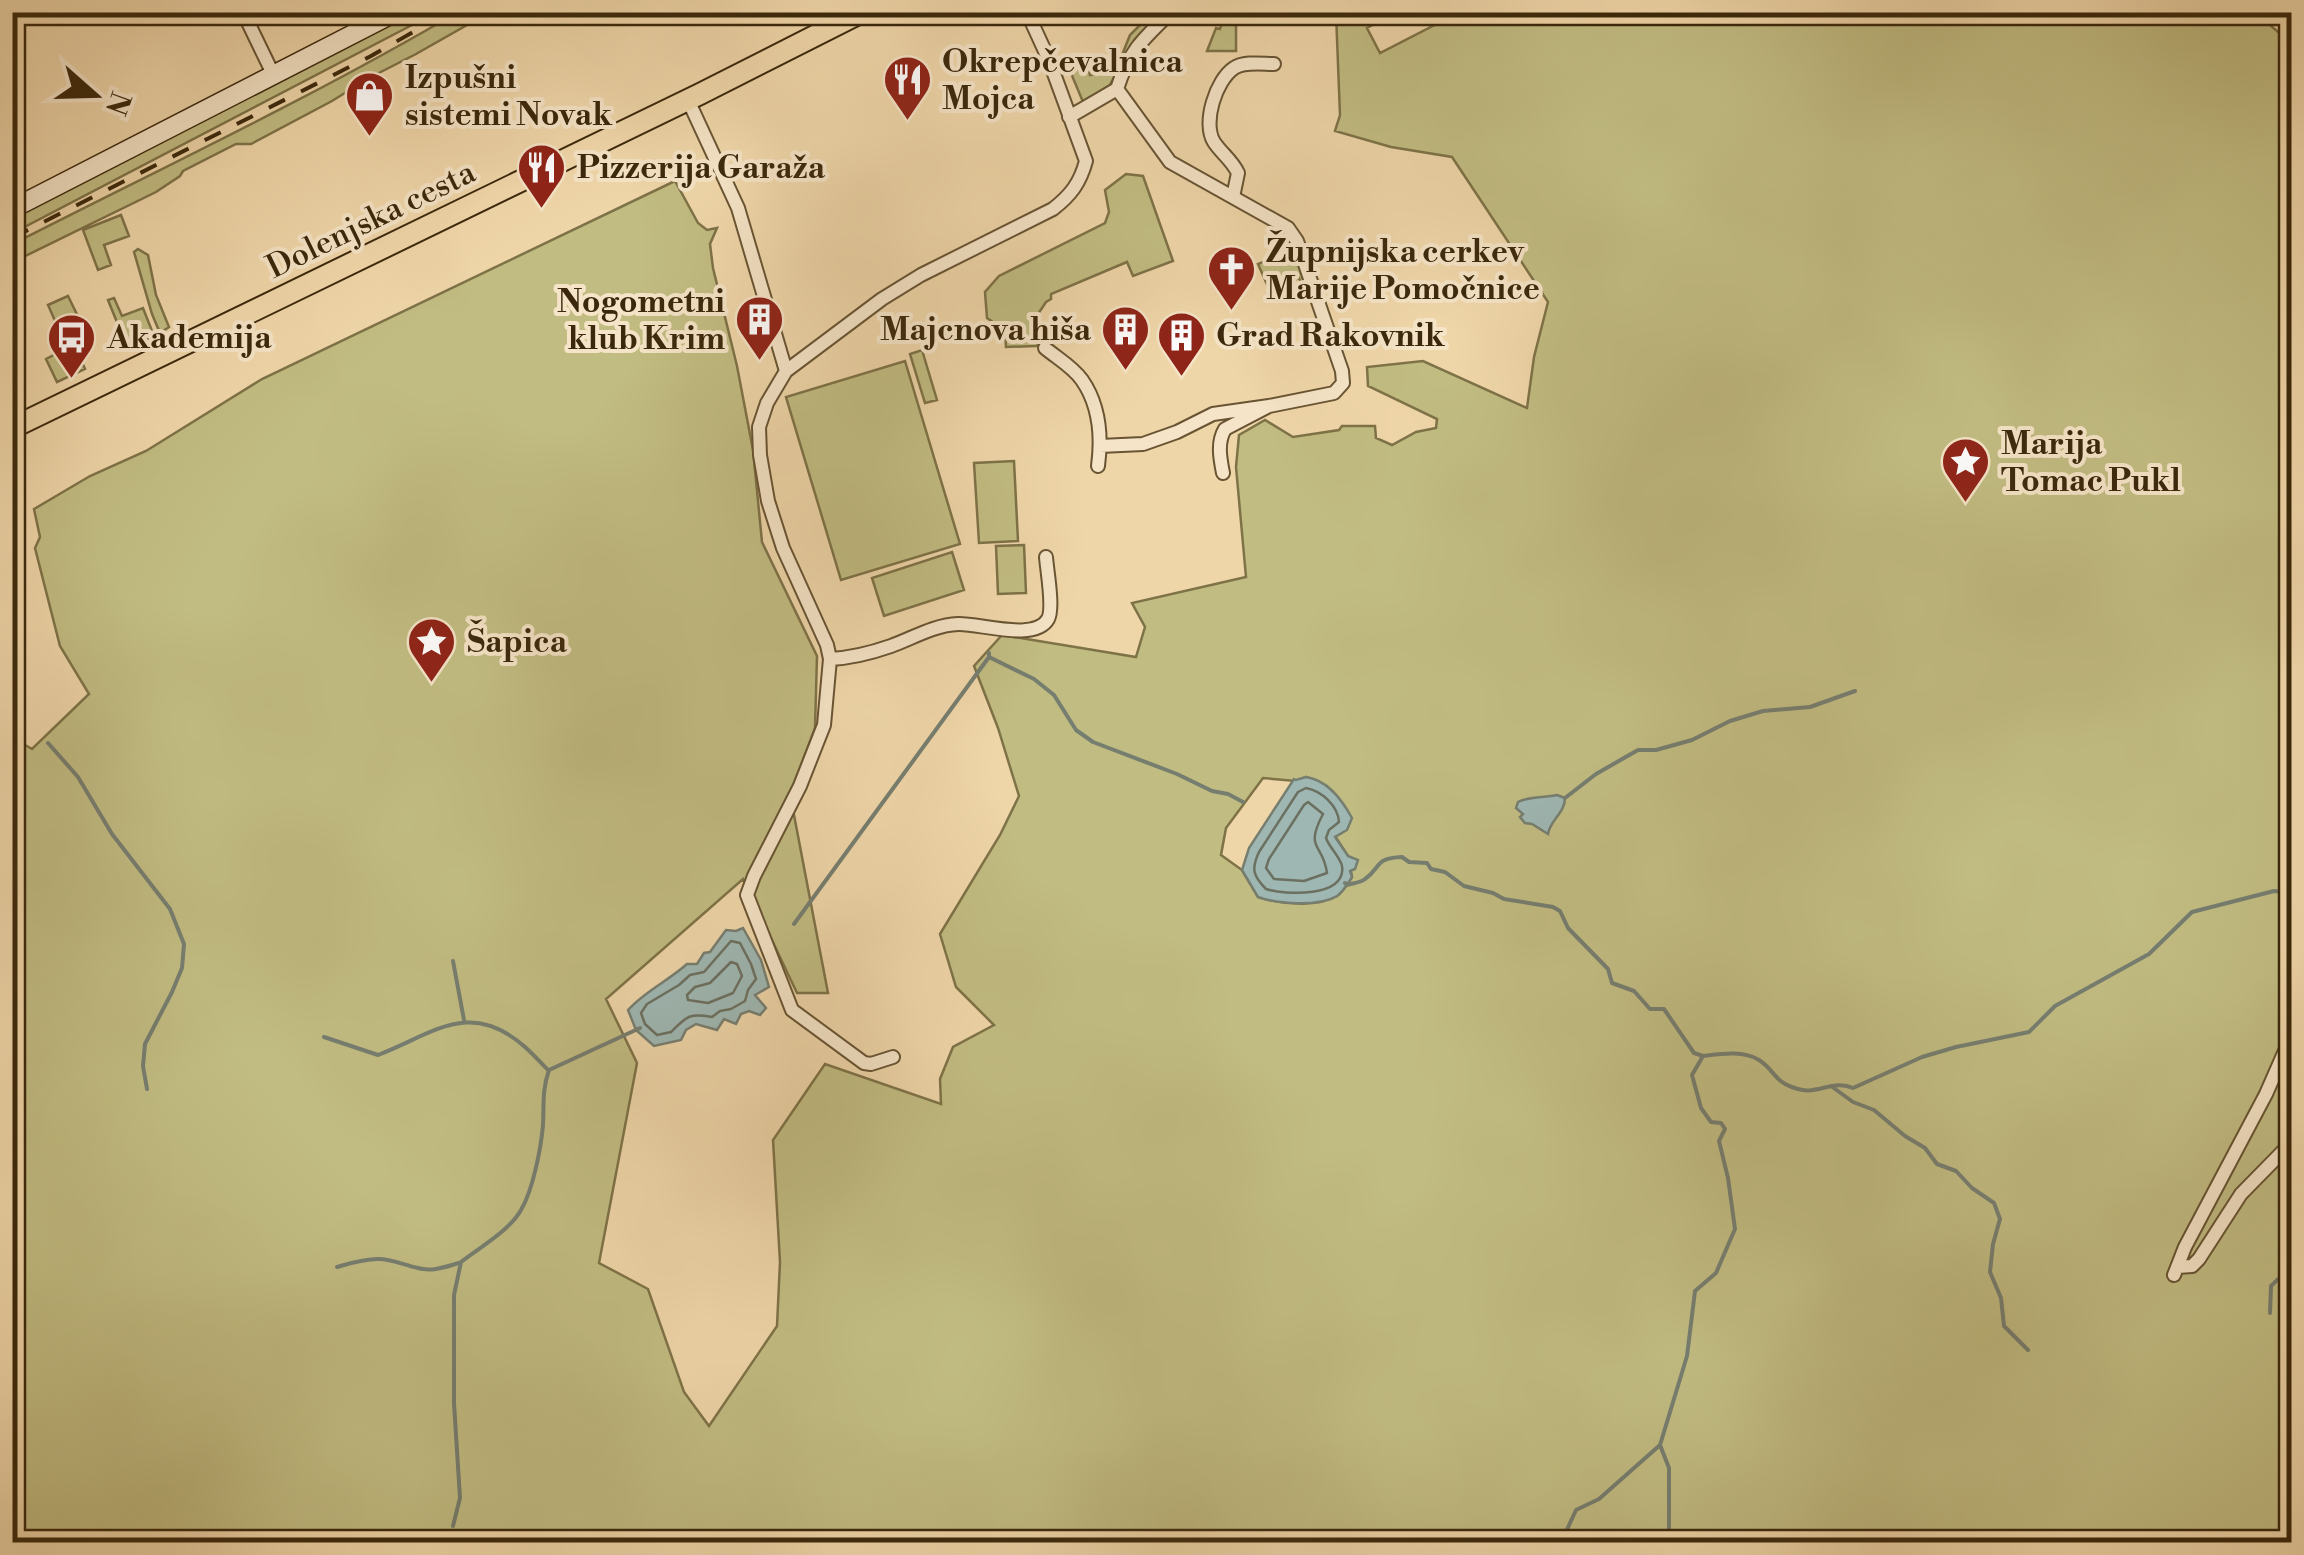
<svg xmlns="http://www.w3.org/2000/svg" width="2304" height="1555" viewBox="0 0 2304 1555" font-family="'Libre Bodoni',serif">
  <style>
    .green { fill: #c1bc82; stroke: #7e7247; stroke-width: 2.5; fill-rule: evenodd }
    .water { fill: #9eb7b3; stroke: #767e70; stroke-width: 2.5 }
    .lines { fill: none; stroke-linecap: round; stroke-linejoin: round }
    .shore { stroke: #6c7060; stroke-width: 2.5 }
    .stream { stroke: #767e70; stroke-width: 4 }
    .street-casing { stroke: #685433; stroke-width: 16 }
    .secondary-casing { stroke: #3b280c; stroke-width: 21 }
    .primary-casing { stroke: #3b280c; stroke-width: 24 }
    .street { stroke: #f5e4c7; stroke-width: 12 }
    .secondary { stroke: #f5e4c7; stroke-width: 18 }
    .primary { stroke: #efd6a9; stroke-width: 20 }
    .rail { stroke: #3b280c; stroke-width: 4; stroke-dasharray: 18 18; stroke-linecap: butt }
    .labels { text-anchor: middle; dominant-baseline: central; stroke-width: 8; stroke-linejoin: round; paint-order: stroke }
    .poi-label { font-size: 32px; font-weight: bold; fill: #3b280c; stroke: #f5e4c7; text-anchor: start }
    .street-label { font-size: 32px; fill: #3b280c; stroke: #f5e4c7 }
  </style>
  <rect width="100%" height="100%" fill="#efd6a9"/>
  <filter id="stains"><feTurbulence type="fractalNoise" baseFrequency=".002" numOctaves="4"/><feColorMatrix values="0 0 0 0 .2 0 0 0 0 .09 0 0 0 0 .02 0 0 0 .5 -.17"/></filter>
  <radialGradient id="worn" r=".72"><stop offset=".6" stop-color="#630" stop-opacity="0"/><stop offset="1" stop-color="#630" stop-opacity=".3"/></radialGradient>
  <!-- green -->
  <path class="green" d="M458,12L488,13L416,54L369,78L332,101L251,144H236L183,171L180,176L156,192L13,262V244C162,168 313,97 458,12Z
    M1460,12H2255L2292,44L2291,1542H13V738L32,749L89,694L60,646L35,548L40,537L34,509L90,476L146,451L262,379L675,181L698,223L707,230L717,228L710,244L713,268L737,366L753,450L762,542L817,656L815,728L790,794L828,993H797L743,879L606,999L637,1063L599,1263L648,1289L684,1392L709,1426L777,1326L780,1262L773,1140L825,1064L941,1104L940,1079L953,1047L994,1025L956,987L940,934L1000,835L1019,796L998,728L974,666L1002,635L1136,657L1145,627L1132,603L1246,577L1236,467L1239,435L1265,420L1293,437L1339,430L1342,426H1375L1376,438L1392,445L1416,432L1436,428L1437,419L1368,386L1367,367L1423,361L1527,408L1534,357L1548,302L1452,157L1391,147L1335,131L1340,115L1336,13H1395L1367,28L1380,53ZM1306,777C1329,784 1340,798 1351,818L1335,836L1348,856L1352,877C1348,883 1343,892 1337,896C1317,908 1279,904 1258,897L1242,870L1221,855L1226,828L1263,778L1296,781Z
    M411,13H435L13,233V217Z
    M1152,13H1164L1125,56L1110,85L1083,102L1068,66L1085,62L1088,65L1090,75L1107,72V63L1118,65L1130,35Z
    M1223,19L1236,23V51H1207L1216,28L1220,29Z
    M1126,174L1143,176L1173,261L1133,276L1127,262L1051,294V299L1046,302L1038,314C1041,325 1042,330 1054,333L1055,340L1036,346L1006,347L1005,330L987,318L985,292L999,276L1105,223L1109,212L1105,190Z
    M121,215L129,236L104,245L111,265L98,270L83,230Z
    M138,249L148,255L156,295L169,327L160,333L152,314L134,252Z
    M1294,250L1305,285L1303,287L1299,278L1269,289L1258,264Z
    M68,296L90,341L83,346L78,339L73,342L85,369L57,382L46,359L67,348L48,305Z
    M114,298L122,316L143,308L154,336L127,347L108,300Z
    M922,350L937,400L925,403L910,354Z
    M905,361L960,544L841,580L786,397Z
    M1014,461L1018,541L979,543L974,463Z
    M1024,545L1026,593L998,594L996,546Z
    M952,552L964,590L884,616L872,578Z"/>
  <!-- water -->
  <path class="water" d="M1306,777C1327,780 1341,798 1352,818L1347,830L1335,837L1348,856L1358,860L1355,869L1350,871L1352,877C1348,883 1343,892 1337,896C1318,907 1278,904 1258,897L1242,870L1249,848L1294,779L1296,780Z
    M1557,795L1565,798C1565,813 1550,820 1548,834L1532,824L1525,823L1520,817L1523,814L1516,808L1518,802C1529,796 1545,798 1557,795Z
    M743,928L761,960L769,987L755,995L766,1008L760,1015L749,1011L741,1014L736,1024L724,1019L717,1030L696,1024L686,1030L681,1040L654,1046L636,1030L628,1010C645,991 668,981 687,964H697L704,953L710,952L726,930L736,931Z"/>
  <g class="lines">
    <!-- shore -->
    <path class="shore" d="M1306,788C1322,791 1338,806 1339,822L1329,830L1326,838C1329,847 1340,857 1342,866C1347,898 1284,895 1266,889C1253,876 1251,869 1259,852L1298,792Z
      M1308,802L1323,814C1304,850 1323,843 1327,873L1304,881L1274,879L1266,868L1269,859L1304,805Z
      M731,941L740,943L751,964L756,979L748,990L745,1001L731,1009L720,1011L712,1017C689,1013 687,1016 671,1032L657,1035L645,1024L641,1013L647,1004L679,985L690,975L704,972Z
      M731,962L737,964L742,976L733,993L708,1003L688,1000L687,995L695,987L710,983Z"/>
    <!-- stream -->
    <path class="stream" d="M989,653V657L1034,679L1054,695L1076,730L1093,742L1177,774L1212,791L1228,794L1243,802
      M48,743L78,777L112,834L170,909L184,944L182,968L172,992L145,1044L143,1066L147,1089
      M1565,798L1596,774L1638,750H1656L1692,740L1730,721L1763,711L1810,707L1855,691
      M1345,883L1347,885C1353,883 1360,883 1365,879C1381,868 1374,858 1402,857L1409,862L1427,863L1431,869L1445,872L1464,886L1493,893L1504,899L1553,907L1560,911L1568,928L1608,969L1612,983L1634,991L1650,1009H1664L1694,1053L1703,1056L1692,1075L1701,1108L1711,1122L1721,1123L1725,1129L1719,1141L1728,1178L1735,1229L1716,1273L1695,1291L1687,1356L1660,1445L1599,1499L1576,1510L1565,1534V1542
      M794,924L989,657
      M453,961L464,1020
      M324,1037L378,1055C433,1034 470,998 525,1047C533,1054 540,1062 548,1070
      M1703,1056C1720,1054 1743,1050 1759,1060C1776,1071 1773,1082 1798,1089C1817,1095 1834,1079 1853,1088L1922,1057L1956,1047L2029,1032L2055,1006L2149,954L2192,912L2274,891L2292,893
      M1831,1086L1853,1102L1874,1110L1905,1136L1925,1148L1937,1164L1956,1171L1972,1188L1994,1203L2000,1219L1993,1244L1990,1272L2001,1298L2004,1326L2028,1350
      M337,1267C351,1263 363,1259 378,1259C392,1259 404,1265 418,1268C432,1272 445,1267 459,1263
      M2270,1313L2271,1286L2292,1266
      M1660,1445L1669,1468V1542
      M453,1526L460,1498L454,1403V1295L461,1262C479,1248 510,1230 521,1210C533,1190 541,1148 543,1125C544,1105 542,1090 549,1070L640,1028"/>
    <defs>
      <path id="street" d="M243,12L274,76
        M1117,89L1170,162L1288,228L1297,241L1342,371L1343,383L1334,393L1269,406
        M688,100L738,208L786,371
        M1069,117L1117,89C1129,51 1143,39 1171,12
        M1233,197L1238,173C1232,160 1221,153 1214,142C1202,123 1216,80 1234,68C1244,61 1263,64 1274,64
        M1045,348C1057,358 1073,367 1082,380C1100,406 1102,436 1098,466
        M1100,446L1143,444L1177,432L1213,414L1269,406L1225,429C1217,442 1220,458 1223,473
        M830,659C851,658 871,653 891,646C913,638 934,625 958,624C979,623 1035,642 1048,619C1054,608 1047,571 1046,557
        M893,1057L871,1064L864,1063L792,1010L747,895L754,876L800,786L824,725L830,659L827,645L783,548L768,501L760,455L759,427L767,403L786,371L882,299L921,275L1053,209C1071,195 1080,183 1086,161L1049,60L1027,12
        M2178,1267L2192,1266L2199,1259L2241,1194L2292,1142
        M2174,1275L2185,1247L2266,1094L2292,1035
        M12,1460L15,1488L12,1510"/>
      <path id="secondary" d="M12,209L396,12"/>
      <path id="primary" d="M12,428L700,94L862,12"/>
    </defs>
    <!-- street casing -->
    <use href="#street" class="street-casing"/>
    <!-- secondary casing -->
    <use href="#secondary" class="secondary-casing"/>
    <!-- primary casing -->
    <use href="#primary" class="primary-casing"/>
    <!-- street -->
    <use href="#street" class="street"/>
    <!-- secondary -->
    <use href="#secondary" class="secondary"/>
    <!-- primary -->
    <use href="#primary" class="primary"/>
    <!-- rail -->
    <path class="rail" d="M12,238L371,56L448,12"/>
  </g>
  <!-- icons -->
  <defs>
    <symbol id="restaurant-pin" viewBox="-11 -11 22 30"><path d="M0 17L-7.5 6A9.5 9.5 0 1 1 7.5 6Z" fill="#8f2418" stroke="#f5e4c7"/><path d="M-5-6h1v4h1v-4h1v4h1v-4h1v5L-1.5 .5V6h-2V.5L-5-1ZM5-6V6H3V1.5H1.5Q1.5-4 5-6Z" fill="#fff"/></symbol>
    <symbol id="shop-pin" viewBox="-11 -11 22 30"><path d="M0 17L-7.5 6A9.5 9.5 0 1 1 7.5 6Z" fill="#8f2418" stroke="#f5e4c7"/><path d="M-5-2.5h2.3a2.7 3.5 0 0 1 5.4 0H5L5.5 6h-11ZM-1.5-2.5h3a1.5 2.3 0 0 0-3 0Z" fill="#fff"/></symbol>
    <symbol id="church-pin" viewBox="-11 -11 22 30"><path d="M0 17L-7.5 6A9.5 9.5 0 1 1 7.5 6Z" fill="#8f2418" stroke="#f5e4c7"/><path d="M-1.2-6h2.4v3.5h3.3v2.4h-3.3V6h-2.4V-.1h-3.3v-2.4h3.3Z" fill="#fff"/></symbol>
    <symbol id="building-pin" viewBox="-11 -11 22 30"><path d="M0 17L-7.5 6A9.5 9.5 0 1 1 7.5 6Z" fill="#8f2418" stroke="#f5e4c7"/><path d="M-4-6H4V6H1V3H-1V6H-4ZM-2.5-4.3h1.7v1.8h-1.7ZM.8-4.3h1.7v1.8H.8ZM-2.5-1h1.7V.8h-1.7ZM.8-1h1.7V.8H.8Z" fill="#fff"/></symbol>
    <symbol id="bus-pin" viewBox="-11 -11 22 30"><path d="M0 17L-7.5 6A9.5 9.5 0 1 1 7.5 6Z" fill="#8f2418" stroke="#f5e4c7"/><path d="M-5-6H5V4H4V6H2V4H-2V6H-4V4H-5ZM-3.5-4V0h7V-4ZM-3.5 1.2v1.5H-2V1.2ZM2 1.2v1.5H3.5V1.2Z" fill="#fff"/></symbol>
    <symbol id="sight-pin" viewBox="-11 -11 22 30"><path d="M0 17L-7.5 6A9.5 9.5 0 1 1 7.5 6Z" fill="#8f2418" stroke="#f5e4c7"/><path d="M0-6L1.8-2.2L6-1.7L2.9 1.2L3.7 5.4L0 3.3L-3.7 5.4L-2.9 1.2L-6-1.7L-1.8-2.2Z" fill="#fff"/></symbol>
  </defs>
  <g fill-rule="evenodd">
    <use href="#restaurant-pin" x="880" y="52" width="55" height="75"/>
    <use href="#shop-pin" x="342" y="68" width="55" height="75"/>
    <use href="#restaurant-pin" x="514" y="140" width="55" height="75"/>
    <use href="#church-pin" x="1204" y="242" width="55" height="75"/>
    <use href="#building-pin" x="732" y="292" width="55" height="75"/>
    <use href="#building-pin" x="1098" y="302" width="55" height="75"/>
    <use href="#building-pin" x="1154" y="308" width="55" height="75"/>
    <use href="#bus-pin" x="44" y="310" width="55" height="75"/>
    <use href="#sight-pin" x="1938" y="434" width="55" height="75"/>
    <use href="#sight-pin" x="404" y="614" width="55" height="75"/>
  </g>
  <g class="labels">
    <!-- poi labels -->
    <g class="poi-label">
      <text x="942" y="62">Okrepčevalnica<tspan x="942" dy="37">Mojca</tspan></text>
      <text x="405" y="78">Izpušni<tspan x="405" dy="37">sistemi Novak</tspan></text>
      <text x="577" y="168">Pizzerija Garaža</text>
      <text x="1266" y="252">Župnijska cerkev<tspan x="1266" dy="37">Marije Pomočnice</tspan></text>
      <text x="725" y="302" text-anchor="end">Nogometni<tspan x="725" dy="37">klub Krim</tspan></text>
      <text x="1091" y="330" text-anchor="end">Majcnova hiša</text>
      <text x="1216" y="336">Grad Rakovnik</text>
      <text x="107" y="338">Akademija</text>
      <text x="2001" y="444">Marija<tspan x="2001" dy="37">Tomac Pukl</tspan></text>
      <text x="467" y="642">Šapica</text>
    </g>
    <!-- street labels -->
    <g class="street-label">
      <text transform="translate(371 220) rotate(-26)">Dolenjska cesta</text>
    </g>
  </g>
  <!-- margin -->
  <rect width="2304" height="1555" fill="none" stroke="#efd6a9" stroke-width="50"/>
  <rect x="15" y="15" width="2274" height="1525" fill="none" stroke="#3b280c" stroke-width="5"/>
  <rect x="25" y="25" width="2254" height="1505" fill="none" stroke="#3b280c" stroke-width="2.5"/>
  <!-- north arrow -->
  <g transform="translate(95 95) rotate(110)" stroke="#f5e4c7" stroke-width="8" paint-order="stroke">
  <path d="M0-8L18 38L0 25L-18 38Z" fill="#3b280c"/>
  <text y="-15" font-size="28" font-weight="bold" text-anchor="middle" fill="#3b280c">N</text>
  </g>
  <rect width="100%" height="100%" filter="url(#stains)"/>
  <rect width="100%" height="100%" fill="url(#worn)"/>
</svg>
